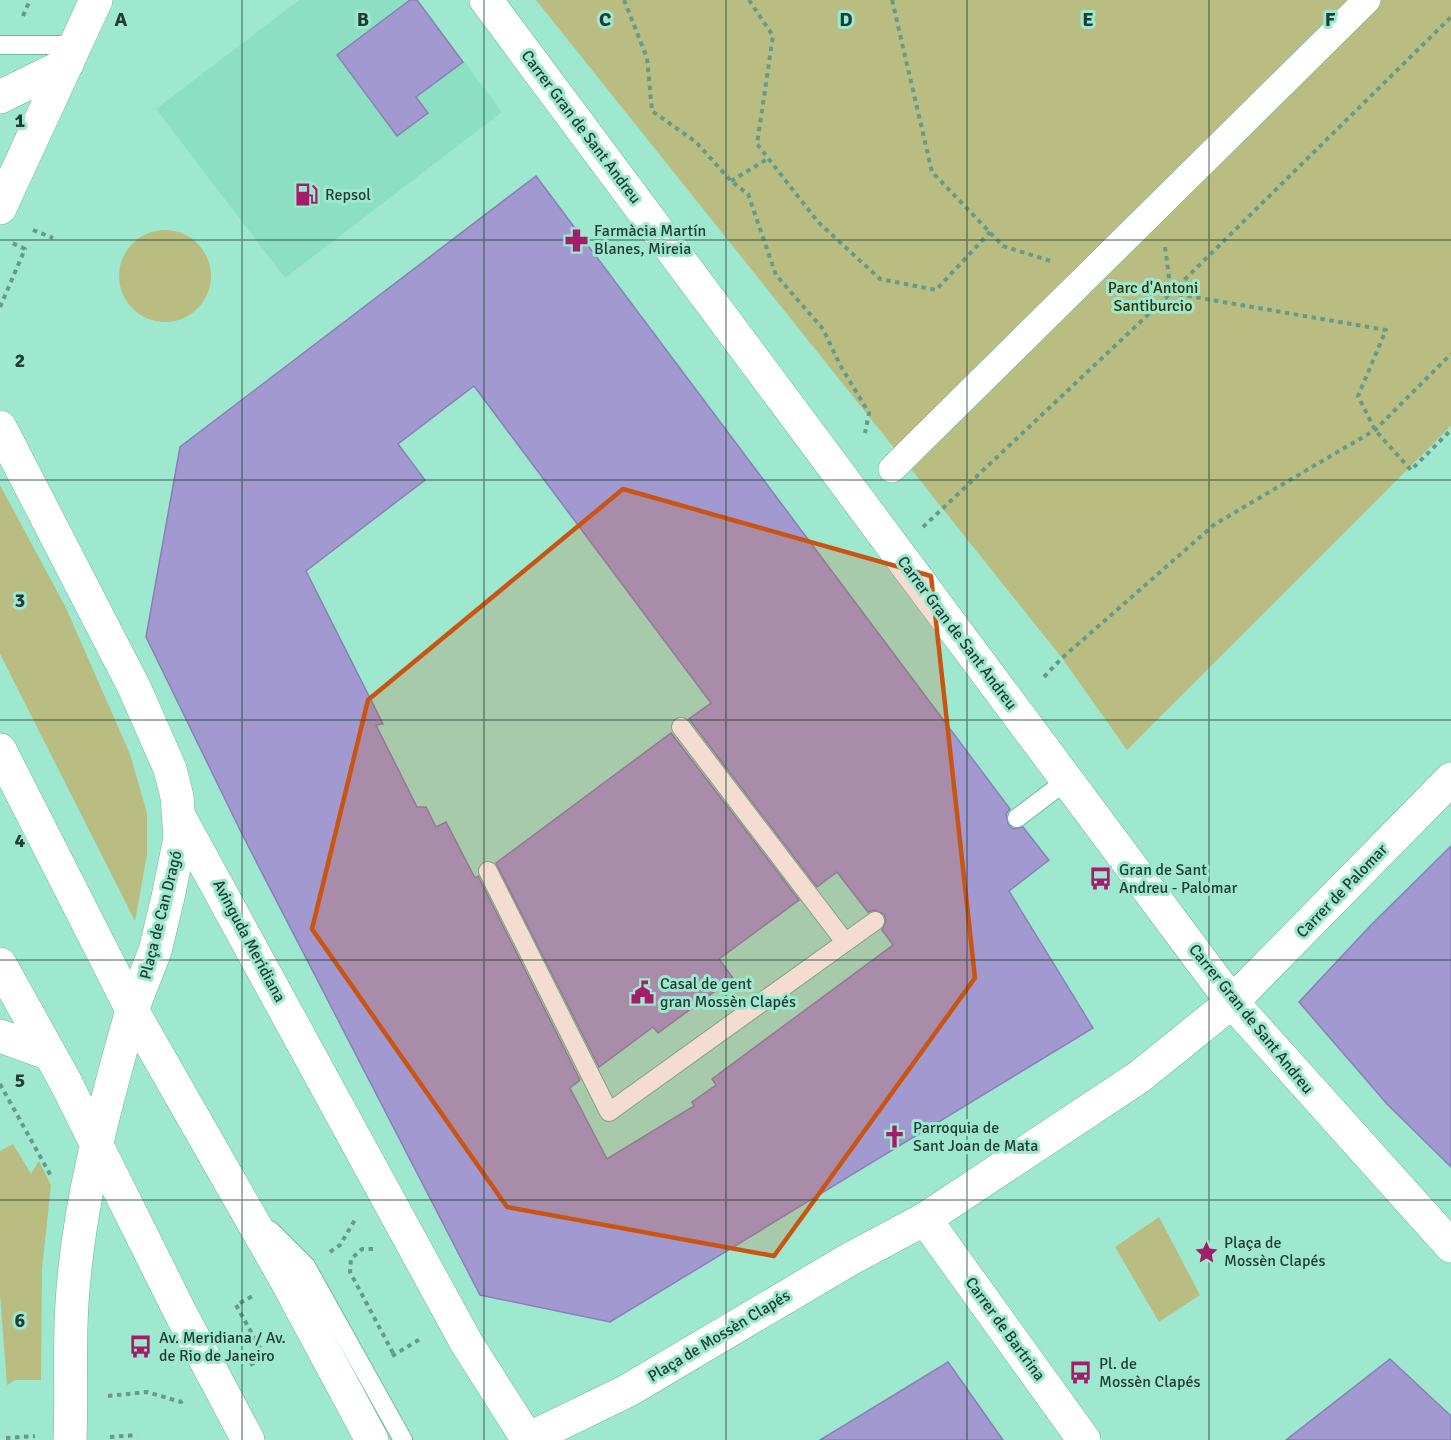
<svg xmlns="http://www.w3.org/2000/svg" width="1451" height="1440" viewBox="0 0 1451 1440" font-family="Signika,sans-serif">
  <style>
    .built { fill: #8ddfc4 }
    .green { fill: #b9bd81 }
    .building { fill: #a299d0; stroke: #8980b6; stroke-width: 1.5; fill-rule: evenodd }
    .lines { fill: none; stroke-linecap: round; stroke-linejoin: round }
    .service-casing { stroke: #6db59e; stroke-width: 20 }
    .pedestrian-casing { stroke: #6db59e; stroke-width: 28 }
    .minor-casing { stroke: #6db59e; stroke-width: 34 }
    .tertiary-casing { stroke: #6db59e; stroke-width: 34 }
    .primary-casing { stroke: #6db59e; stroke-width: 34 }
    .path { stroke: #669b8a; stroke-width: 4; stroke-dasharray: 4.5 4.5; stroke-linecap: butt }
    .service { stroke: #fff; stroke-width: 18 }
    .pedestrian { stroke: #fff; stroke-width: 27 }
    .minor { stroke: #fff; stroke-width: 33 }
    .tertiary { stroke: #fff; stroke-width: 33 }
    .primary { stroke: #fff; stroke-width: 33 }
    .marked { fill: #ca5512; fill-opacity: 0.2; stroke: #ca5512; stroke-width: 4.5; stroke-linejoin: round }
    .grid { fill: none; stroke: #203e35; stroke-width: 1.5; stroke-opacity: 0.55 }
    .labels { text-anchor: middle; dominant-baseline: central; stroke-width: 6; stroke-linejoin: round; paint-order: stroke }
    .street-label { font-size: 16px; fill: #203e35; stroke: #9fe8d0 }
    .poi-label { font-size: 16px; fill: #203e35; stroke: #9fe8d0; text-anchor: start }
    .park-label { font-size: 16px; fill: #303201; stroke: #9fe8d0 }
    .grid-label { font-size: 20px; text-anchor: middle; font-weight: bold; fill: #203e35; stroke: #9fe8d0; stroke-width: 6; stroke-linejoin: round; paint-order: stroke }
  </style>
  <rect width="100%" height="100%" fill="#9fe8d0"/>
  <!-- built -->
  <path class="built" d="M299,0H418L502,112L285,278L156,109Z"/>
  <!-- green -->
  <path class="green" d="M536,0H1451V426L1127,750L1062,658Z
    M119 276a46 46 0 1 1 92 0a46 46 0 1 1-92 0Z
    M0,485L66,608L130,754L147,813V855L135,921L0,654Z
    M13,1144L31,1174L39,1161L51,1185L42,1269L41,1380H15L7,1385L0,1295V1151Z
    M1159,1217L1200,1295L1159,1322L1115,1247Z"/>
  <!-- building -->
  <path class="building" d="M410,0H417L463,62L416,97L428,113L397,136L337,55Z
    M536,176L1010,809L1006,814L1008,824L1013,829L1023,827L1049,860L1009,891L1093,1028L610,1322L480,1295L242,834L146,637L180,447ZM474,386L711,703L689,719L817,887L837,872L868,912L874,910L884,914L886,920L882,930L893,945L712,1079L716,1085L692,1102L694,1106L607,1159L570,1088L580,1080L478,876L475,878L446,822L436,827L426,807H417L376,725L383,724L306,571L425,480L398,444Z
    M671,733L799,900L719,959L733,978L658,1033L653,1027L599,1067L496,863Z
    M1451,846V1167L1387,1104L1299,1002L1371,925Z
    M1390,1359L1451,1416V1440H1286Z
    M948,1362L1003,1440H820Z"/>
  <g class="lines">
    <defs>
      <path id="service" d="M0,45H75
        M681,727L845,942
        M1017,818L1066,781
        M488,871L609,1112L875,921
        M270,1230L306,1266L403,1440"/>
      <path id="pedestrian" d="M892,469L1367,0"/>
      <path id="minor" d="M486,0L1232,1002L1451,1246
        M180,818L466,1342L528,1440
        M925,1219L1084,1440
        M528,1439L627,1391L850,1259L925,1219L1139,1077L1232,1002L1451,779"/>
      <path id="tertiary" d="M0,208L96,0
        M0,427L134,687L170,769L177,797L180,838L168,897L155,951L132,1010"/>
      <path id="primary" d="M0,97L67,64
        M0,750L132,1010L285,1278L372,1440
        M0,964L65,1081L181,1314L248,1440
        M0,1036L50,1054
        M70,1440C72,1395 69,1349 72,1303C78,1204 105,1105 132,1010"/>
    </defs>
    <!-- service casing -->
    <use href="#service" class="service-casing"/>
    <!-- pedestrian casing -->
    <use href="#pedestrian" class="pedestrian-casing"/>
    <!-- minor casing -->
    <use href="#minor" class="minor-casing"/>
    <!-- tertiary casing -->
    <use href="#tertiary" class="tertiary-casing"/>
    <!-- primary casing -->
    <use href="#primary" class="primary-casing"/>
    <!-- path -->
    <path class="path" d="M624,0L647,58L652,111L696,142L731,181L748,194L776,275L823,329L840,365L869,413L865,433
      M749,0L773,36L757,144L818,222L880,279L936,290L990,232
      M892,0L932,172L1003,246L1054,262
      M23,16L30,0
      M731,181L769,158
      M33,230L53,238
      M1165,247L1171,293L1386,330L1358,396L1375,430L1411,470L1451,430
      M0,307L25,249L12,243
      M923,527L1171,293L1451,17
      M1044,677L1062,658L1215,524L1375,430L1451,354
      M0,1084L51,1176
      M373,1249H362L351,1259L350,1272L394,1355
      M330,1252L340,1245L356,1218
      M392,1356L422,1338
      M250,1365L265,1357L236,1305L253,1296
      M108,1396L147,1392L181,1402L185,1399
      M110,1437L137,1435
      M6,1438L35,1436"/>
    <!-- service -->
    <use href="#service" class="service"/>
    <!-- pedestrian -->
    <use href="#pedestrian" class="pedestrian"/>
    <!-- minor -->
    <use href="#minor" class="minor"/>
    <!-- tertiary -->
    <use href="#tertiary" class="tertiary"/>
    <!-- primary -->
    <use href="#primary" class="primary"/>
  </g>
  <!-- marked area -->
  <path class="marked" d="M623,489L931,576L975,978L774,1256L507,1207L312,929L368,700Z"/>
  <!-- grid -->
  <path class="grid" d="M242,0V1440M484,0V1440M726,0V1440M967,0V1440M1209,0V1440M0,240H1451M0,480H1451M0,720H1451M0,960H1451M0,1200H1451"/>
  <!-- icons -->
  <defs>
    <symbol id="fuel-bare" viewBox="-9 -9 18 18"><path d="M-5.5-6h7V0h2V4h1.3V-2.5L3-4.5l.8-.8L6-3V5H2.5V1h-1V6h-7ZM-4.2-4.7v3.2H.2V-4.7Z" fill="#a31d6a" stroke="#9fe8d0" stroke-width="2.5" paint-order="stroke"/></symbol>
    <symbol id="pharmacy-bare" viewBox="-9 -9 18 18"><path d="M-2-6h4v4h4v4h-4v4h-4v-4h-4v-4h4Z" fill="#a31d6a" stroke="#9fe8d0" stroke-width="2.5" paint-order="stroke"/></symbol>
    <symbol id="bus-bare" viewBox="-9 -9 18 18"><path d="M-5-6H5V4H4V6H2V4H-2V6H-4V4H-5ZM-3.5-4V0h7V-4ZM-3.5 1.2v1.5H-2V1.2ZM2 1.2v1.5H3.5V1.2Z" fill="#a31d6a" stroke="#9fe8d0" stroke-width="2.5" paint-order="stroke"/></symbol>
    <symbol id="civic-bare" viewBox="-9 -9 18 18"><path d="M-.6-6.5H3V-4.5H.6V-3L4-1V1h2V6H-6V1h2V-1L-.6-3ZM-1.2 2.5V6h2.4V2.5Z" fill="#a31d6a" stroke="#9fe8d0" stroke-width="2.5" paint-order="stroke"/></symbol>
    <symbol id="church-bare" viewBox="-9 -9 18 18"><path d="M-1.2-6h2.4v3.5h3.3v2.4h-3.3V6h-2.4V-.1h-3.3v-2.4h3.3Z" fill="#a31d6a" stroke="#9fe8d0" stroke-width="2.5" paint-order="stroke"/></symbol>
    <symbol id="sight-bare" viewBox="-9 -9 18 18"><path d="M0-6L1.8-2.2L6-1.7L2.9 1.2L3.7 5.4L0 3.3L-3.7 5.4L-2.9 1.2L-6-1.7L-1.8-2.2Z" fill="#a31d6a" stroke="#9fe8d0" stroke-width="2.5" paint-order="stroke"/></symbol>
  </defs>
  <g fill-rule="evenodd">
    <use href="#fuel-bare" x="290" y="178" width="33" height="33"/>
    <use href="#pharmacy-bare" x="560" y="224" width="33" height="33"/>
    <use href="#bus-bare" x="1084" y="862" width="33" height="33"/>
    <use href="#civic-bare" x="626" y="976" width="33" height="33"/>
    <use href="#church-bare" x="878" y="1120" width="33" height="33"/>
    <use href="#sight-bare" x="1190" y="1236" width="33" height="33"/>
    <use href="#bus-bare" x="124" y="1330" width="33" height="33"/>
    <use href="#bus-bare" x="1064" y="1356" width="33" height="33"/>
  </g>
  <g class="labels">
    <!-- street labels -->
    <g class="street-label">
      <text transform="translate(581 127) rotate(53)">Carrer Gran de Sant Andreu</text>
      <text transform="translate(957 633) rotate(53)">Carrer Gran de Sant Andreu</text>
      <text transform="translate(1342 891) rotate(-46)">Carrer de Palomar</text>
      <text transform="translate(161 915) rotate(-76)">Plaça de Can Dragó</text>
      <text transform="translate(249 941) rotate(62)">Avinguda Meridiana</text>
      <text transform="translate(1251 1019) rotate(51)">Carrer Gran de Sant Andreu</text>
      <text transform="translate(1005 1329) rotate(54)">Carrer de Bartrina</text>
      <text transform="translate(719 1336) rotate(-31)">Plaça de Mossèn Clapés</text>
    </g>
    <!-- poi labels -->
    <g class="poi-label">
      <text x="325" y="195">Repsol</text>
      <text x="594" y="231">Farmàcia Martín<tspan x="594" dy="18">Blanes, Mireia</tspan></text>
      <text x="1119" y="870">Gran de Sant<tspan x="1119" dy="18">Andreu - Palomar</tspan></text>
      <text x="660" y="984">Casal de gent<tspan x="660" dy="18">gran Mossèn Clapés</tspan></text>
      <text x="913" y="1128">Parroquia de<tspan x="913" dy="18">Sant Joan de Mata</tspan></text>
      <text x="1224" y="1243">Plaça de<tspan x="1224" dy="18">Mossèn Clapés</tspan></text>
      <text x="159" y="1338">Av. Meridiana / Av.<tspan x="159" dy="18">de Rio de Janeiro</tspan></text>
      <text x="1099" y="1364">Pl. de<tspan x="1099" dy="18">Mossèn Clapés</tspan></text>
    </g>
    <!-- park labels -->
    <g class="park-label">
      <text x="1153" y="288">Parc d'Antoni<tspan x="1153" dy="18">Santiburcio</tspan></text>
    </g>
  </g>
  <g class="grid-label">
    <text x="121" y="26">A</text>
    <text x="363" y="26">B</text>
    <text x="605" y="26">C</text>
    <text x="846" y="26">D</text>
    <text x="1088" y="26">E</text>
    <text x="1330" y="26">F</text>
    <text x="20" y="127">1</text>
    <text x="20" y="367">2</text>
    <text x="20" y="607">3</text>
    <text x="20" y="847">4</text>
    <text x="20" y="1087">5</text>
    <text x="20" y="1327">6</text>
  </g>
</svg>
